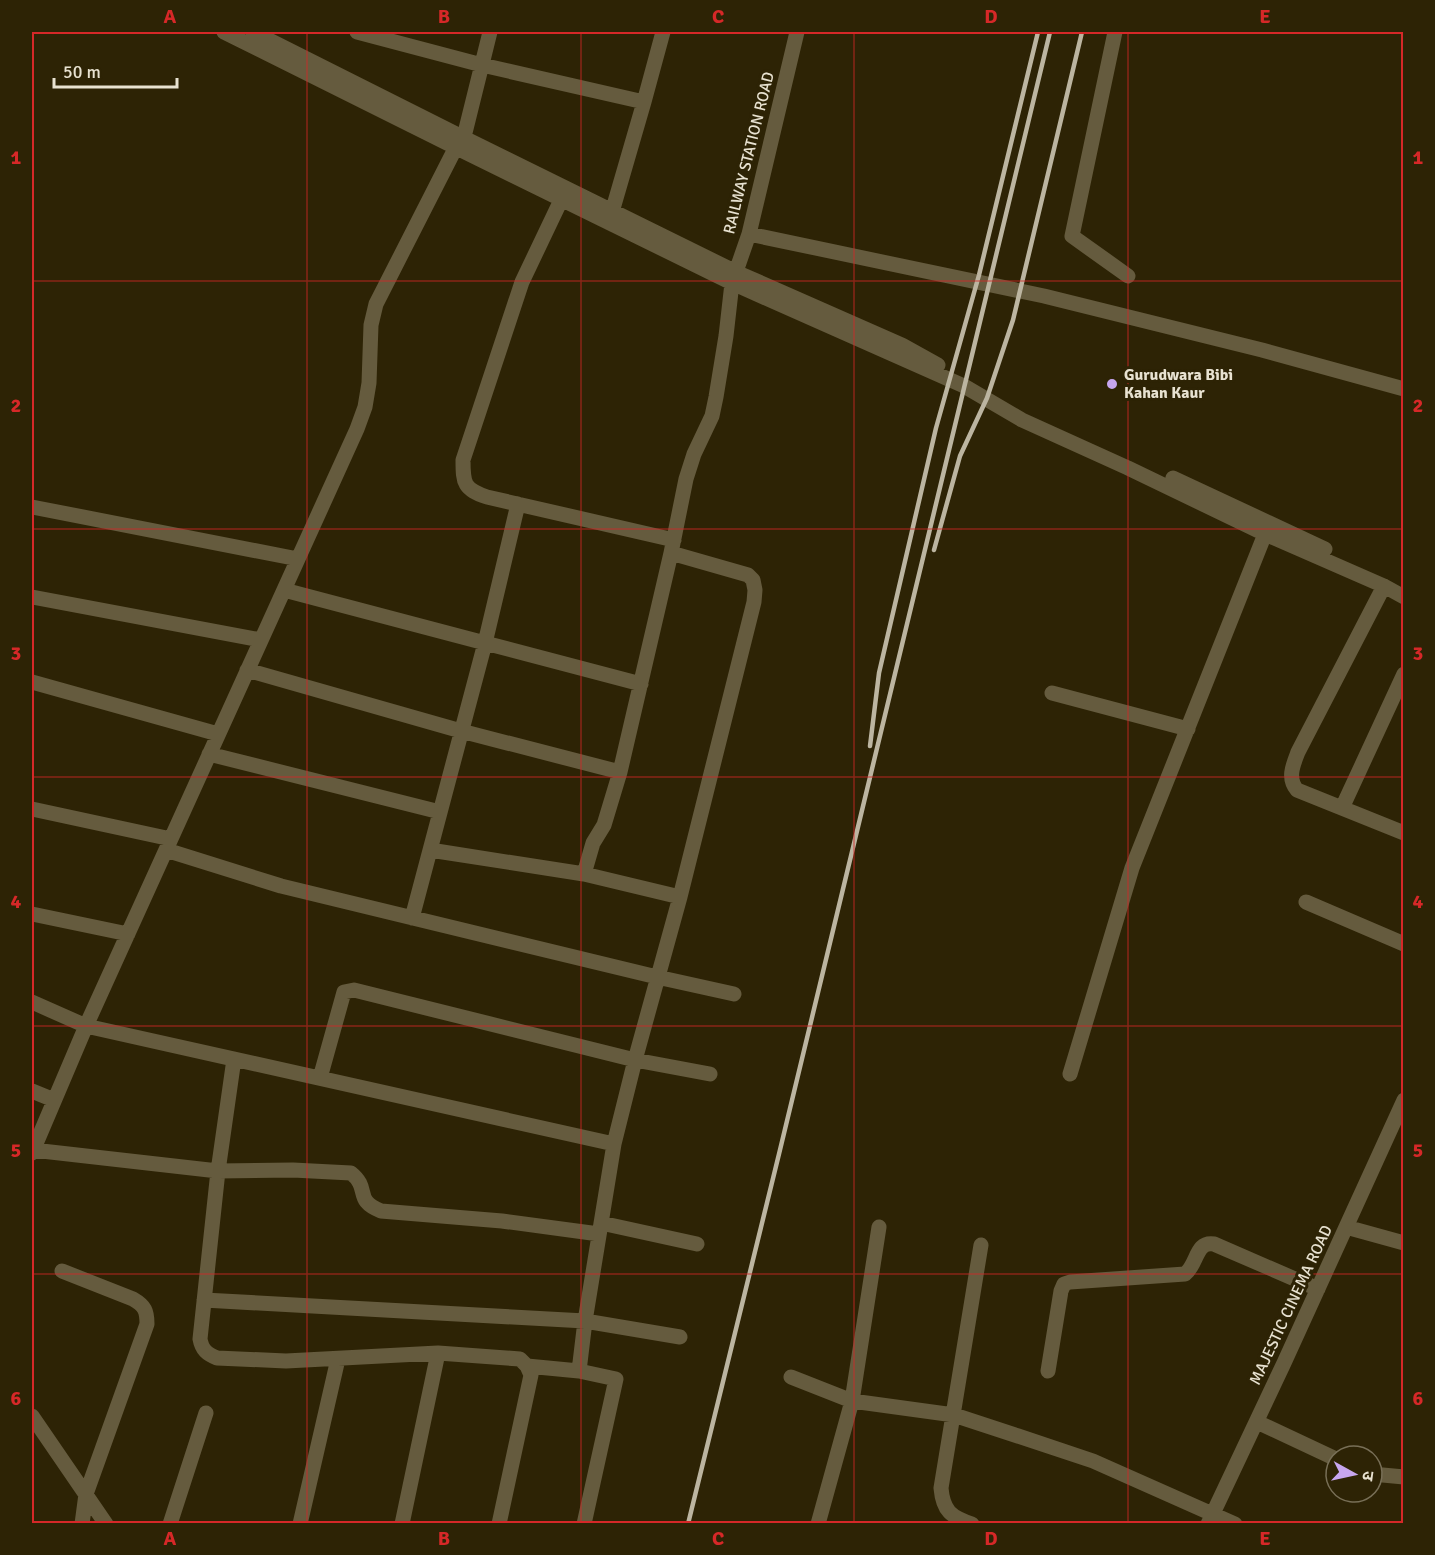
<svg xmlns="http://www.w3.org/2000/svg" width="1435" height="1555" viewBox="0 0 1435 1555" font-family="Signika,'Noto Sans Devanagari',sans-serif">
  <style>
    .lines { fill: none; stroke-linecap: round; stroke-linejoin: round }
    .minor { stroke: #655b3e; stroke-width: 15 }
    .rail { stroke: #bcb5a1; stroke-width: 4.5 }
    .grid { fill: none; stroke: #d62828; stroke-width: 1.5; stroke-opacity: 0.55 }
    .poi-dot { fill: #c7a6ef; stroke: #2d2305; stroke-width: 2 }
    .labels { text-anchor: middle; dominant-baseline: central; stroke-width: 6; stroke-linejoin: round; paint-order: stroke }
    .street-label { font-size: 16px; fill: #e8e2d1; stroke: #2d2305 }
    .poi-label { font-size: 16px; font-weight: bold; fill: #e8e2d1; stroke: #2d2305; text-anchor: start }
    .neatline { fill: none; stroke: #d62828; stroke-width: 2 }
    .grid-label { font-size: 20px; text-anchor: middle; font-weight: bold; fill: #d62828 }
  </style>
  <rect width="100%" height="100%" fill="#2d2305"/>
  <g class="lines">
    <!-- minor -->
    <path class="minor" d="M224,32L461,150L732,283L964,386L1022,420L1128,468L1265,534L1384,586L1404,597
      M253,32L464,138L736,272L902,345L938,365
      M357,32L482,65L644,102
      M1115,32L1072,236L1128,276
      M462,145L490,32
      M562,198L522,282L463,460C463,484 464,489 487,497L674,540
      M610,219L644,102L663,32
      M749,234L1044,296L1262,350L1404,389
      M1173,478L1325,549
      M518,504L485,643L641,684
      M32,507L298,559
      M1384,586L1298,752C1293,765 1287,778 1297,790L1404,833
      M284,590L485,643L412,918
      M32,597L261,640
      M247,670L461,731L620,772
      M32,682L218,734
      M1052,693L1188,729
      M209,754L440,812
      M1342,808L1404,674
      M32,809L171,839
      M166,850L281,886L657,977L734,994
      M430,850L584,874L680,897
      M584,874L593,843L604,825L620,772L671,553L686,479L694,454L712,416L716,397L726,336L732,283L749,234L797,32
      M1306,902L1404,944
      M32,914L128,934
      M32,1002L86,1026L614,1144
      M234,1059L218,1171L200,1339C202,1350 207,1354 217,1358L286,1361L438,1353L520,1359L527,1366L531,1375L499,1524
      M1070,1074L1132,868L1265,534
      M320,1078L344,992L354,990L635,1060L710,1074
      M32,1091L54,1100
      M33,1150L218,1171L293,1170L351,1173C371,1189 353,1200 381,1211L502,1221L599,1234
      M32,1153L86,1026L357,429L365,407L369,383L371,325L376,304L456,147
      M601,1223L697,1244
      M1346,1227L1404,1243
      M62,1271L133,1299C145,1306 147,1311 147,1324L86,1494L82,1524
      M204,1300L585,1321L680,1337
      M527,1366L579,1371
      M1048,1371L1061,1291L1064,1284L1070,1282L1185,1274C1198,1264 1195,1241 1214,1244L1318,1289
      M791,1377L852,1401L954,1415L1018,1436L1093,1461L1235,1524
      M32,1416L106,1524
      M1257,1422L1336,1459
      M1372,1474L1404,1477
      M170,1524L206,1413
      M300,1524L338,1359
      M402,1524L438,1353
      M584,1524L616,1379L579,1371L585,1321L614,1144L635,1060L680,897L754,602L755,590L753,580L748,575L671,553
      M818,1524L852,1401L879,1227
      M972,1524C951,1517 943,1511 941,1488L981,1245
      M1208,1524L1284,1363L1404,1100"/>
    <!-- rail -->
    <path class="rail" d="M934,550L960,456L987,398L1013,320L1082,32
      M870,746L879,673L936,428L979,275L1038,32
      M688,1524L779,1154L1050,32"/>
  </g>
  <!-- grid -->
  <path class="grid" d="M307,32V1524M581,32V1524M854,32V1524M1128,32V1524M32,281H1404M32,529H1404M32,777H1404M32,1026H1404M32,1274H1404"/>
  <!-- markers -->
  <circle class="poi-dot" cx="1112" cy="384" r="6"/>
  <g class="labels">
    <!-- street labels -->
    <g class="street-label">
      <text transform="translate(749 153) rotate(-76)">RAILWAY STATION ROAD</text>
      <text transform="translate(1291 1305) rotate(-65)">MAJESTIC CINEMA ROAD</text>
    </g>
    <!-- poi labels -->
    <g class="poi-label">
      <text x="1124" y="375">Gurudwara Bibi<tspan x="1124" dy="18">Kahan Kaur</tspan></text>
    </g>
  </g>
  <!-- border -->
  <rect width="1435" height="1555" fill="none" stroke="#2d2305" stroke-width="66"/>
  <!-- north arrow -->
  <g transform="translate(1354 1474) rotate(98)"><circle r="28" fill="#2d2305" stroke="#786f57" stroke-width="1.5"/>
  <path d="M0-4.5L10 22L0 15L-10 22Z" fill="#c7a6ef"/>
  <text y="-9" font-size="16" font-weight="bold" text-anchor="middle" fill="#e8e2d1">उ</text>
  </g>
  <!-- scale -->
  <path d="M54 78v9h123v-9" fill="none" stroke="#e8e2d1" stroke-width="3"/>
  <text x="63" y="78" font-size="18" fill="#e8e2d1" stroke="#2d2305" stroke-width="4.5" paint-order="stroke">50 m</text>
  <rect x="33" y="33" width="1369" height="1489" class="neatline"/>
  <g class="grid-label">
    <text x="170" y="23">A</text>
    <text x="444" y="23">B</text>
    <text x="718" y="23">C</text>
    <text x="991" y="23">D</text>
    <text x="1265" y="23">E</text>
    <text x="16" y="164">1</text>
    <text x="1418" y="164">1</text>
    <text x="16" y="412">2</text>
    <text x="1418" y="412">2</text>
    <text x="16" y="660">3</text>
    <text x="1418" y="660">3</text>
    <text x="16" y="908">4</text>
    <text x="1418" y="908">4</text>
    <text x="16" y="1157">5</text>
    <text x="1418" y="1157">5</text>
    <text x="16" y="1405">6</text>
    <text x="1418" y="1405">6</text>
    <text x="170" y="1545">A</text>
    <text x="444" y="1545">B</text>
    <text x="718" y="1545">C</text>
    <text x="991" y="1545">D</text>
    <text x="1265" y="1545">E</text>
  </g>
</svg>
